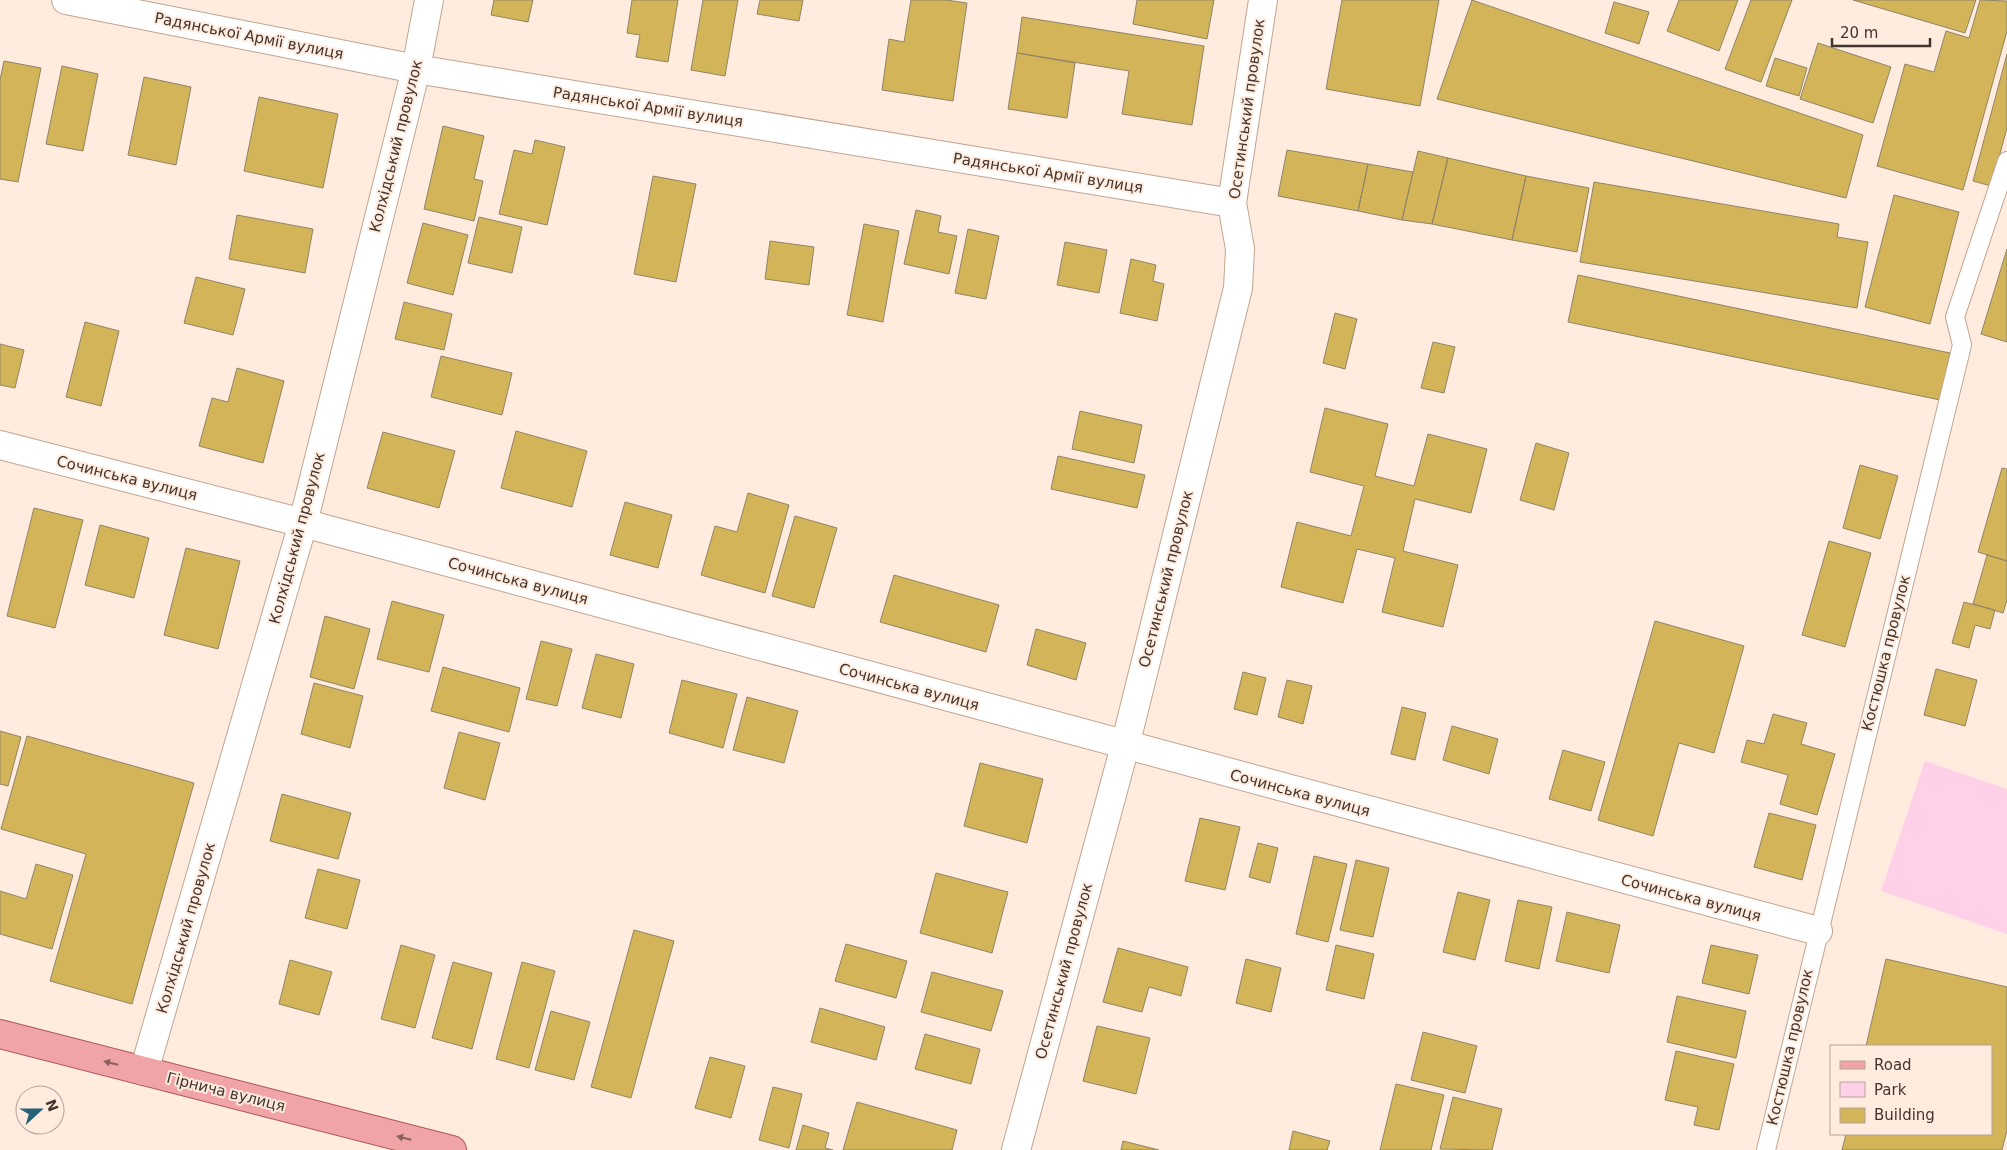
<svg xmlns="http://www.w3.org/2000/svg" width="2007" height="1150" viewBox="0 0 2007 1150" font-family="'DejaVu Sans',sans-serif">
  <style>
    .green { fill: #ffd0e8 }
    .building { fill: #d4b459; stroke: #8f8466 }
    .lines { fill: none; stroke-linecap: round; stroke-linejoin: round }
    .service-casing { stroke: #c2a490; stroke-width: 20 }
    .minor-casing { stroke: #c2a490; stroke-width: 30 }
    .primary-casing { stroke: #ad5656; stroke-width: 30 }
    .service { stroke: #fff; stroke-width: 18 }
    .minor { stroke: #fff; stroke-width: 28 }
    .primary { stroke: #f1a4a7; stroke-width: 28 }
    .oneway { fill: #88615e }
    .labels { text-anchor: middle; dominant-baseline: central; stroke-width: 4; stroke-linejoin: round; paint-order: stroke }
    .street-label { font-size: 15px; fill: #42352d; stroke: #ffecdf }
  </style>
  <rect width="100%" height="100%" fill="#ffecdf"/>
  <!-- green -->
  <path class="green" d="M1925,761L2007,789V934L1881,891Z"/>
  <!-- building -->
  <path class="building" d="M494,0H533L528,22L491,15Z
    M632,0H678L668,62L636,57L640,35L627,33Z
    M703,0H738L725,76L691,70Z
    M760,0H803L799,21L757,14Z
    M911,0H946L967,3L953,101L882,90L889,39L904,42Z
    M1137,0H1214L1207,39L1133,24Z
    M1342,0H1439L1420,106L1326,89Z
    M1472,0L1863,135L1846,198L1437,99Z
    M1679,0H1738L1719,51L1667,31Z
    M1751,0H1792L1761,82L1725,69Z
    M1853,0H1976L1965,33Z
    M1980,0L2007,1V31L1963,190L1877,166L1905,64L1934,72L1946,31L1969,38Z
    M1614,2L1649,12L1639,44L1605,33Z
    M1022,17L1204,46L1192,125L1122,114L1129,71L1017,53Z
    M1818,43L1891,67L1873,123L1800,99Z
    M1017,53L1075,63L1067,118L1008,109Z
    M2007,54V128L1991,186L1973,181Z
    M1775,58L1807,68L1799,96L1766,86Z
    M4,61L41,68L18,182L0,179V80Z
    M62,66L98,74L83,151L46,144Z
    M144,77L191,87L176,165L128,155Z
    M259,97L338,114L323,188L244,171Z
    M443,126L484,136L474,179L483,181L474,221L424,209Z
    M535,140L565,147L547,225L499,214L514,150L532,154Z
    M1287,150L1368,164L1358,211L1278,196Z
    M1418,151L1448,158L1432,224L1402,220Z
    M1448,158L1526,176L1512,240L1432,224Z
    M1368,164L1413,172L1402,220L1358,211Z
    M653,176L696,184L676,282L634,274Z
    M1526,176L1589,188L1577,252L1512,240Z
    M1594,182L1839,224L1837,237L1868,242L1857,308L1580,262Z
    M1894,195L1959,212L1930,324L1865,307Z
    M916,210L941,216L938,232L957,236L949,274L904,264Z
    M237,215L313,229L305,273L229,259Z
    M479,217L522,227L512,273L468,263Z
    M423,223L468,235L453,295L407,283Z
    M864,224L899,231L883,322L847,315Z
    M968,229L999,236L986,299L955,293Z
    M770,241L814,247L809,285L765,279Z
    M1065,242L1107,250L1099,293L1057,285Z
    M2007,249V342L1981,334Z
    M1131,259L1156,265L1153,281L1164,284L1157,321L1120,313Z
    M1578,275L1950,353L1940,400L1568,322Z
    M196,277L245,289L233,335L184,323Z
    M404,302L452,314L444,350L395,339Z
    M1335,313L1357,319L1345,369L1323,363Z
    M85,322L119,331L101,406L66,397Z
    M1433,342L1455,347L1444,393L1421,388Z
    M0,344L24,350L15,388L0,385Z
    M441,356L512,373L502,415L431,397Z
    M237,368L284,381L263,463L199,446L212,398L228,402Z
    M1325,408L1388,424L1375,476L1414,486L1428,434L1487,449L1471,513L1415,499L1403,551L1458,565L1443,627L1382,612L1395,558L1357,549L1343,603L1281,587L1297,522L1351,536L1364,486L1310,472Z
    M1080,411L1142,425L1134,463L1072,449Z
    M516,431L587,451L572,507L501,488Z
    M383,432L455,451L439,508L367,488Z
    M1536,443L1569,453L1554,510L1520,500Z
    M1058,456L1145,475L1137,508L1051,489Z
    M1860,465L1898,476L1880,539L1843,528Z
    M2002,468L2007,469V561L1978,552Z
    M748,493L789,505L765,593L701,575L715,526L737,532Z
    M625,502L672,515L658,568L610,555Z
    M34,508L83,520L55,628L7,616Z
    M795,516L837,528L814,608L772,596Z
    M100,525L149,538L134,598L85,585Z
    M1829,541L1871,553L1845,647L1802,635Z
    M186,548L240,561L218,649L164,635Z
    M1987,555L2007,561V600L2003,613L1973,604Z
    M894,575L999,605L986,652L880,622Z
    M392,601L444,615L429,672L377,659Z
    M1964,602L1995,610L1990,629L1975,625L1969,648L1952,643Z
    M325,616L370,629L354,689L310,677Z
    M1655,621L1744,646L1714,753L1679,743L1653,836L1598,820Z
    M1036,629L1086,643L1076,680L1027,665Z
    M541,641L572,649L557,706L526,699Z
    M596,654L634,664L621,718L582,708Z
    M443,667L520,688L509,732L431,711Z
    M1936,669L1977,680L1965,726L1924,715Z
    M1243,672L1266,678L1257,715L1234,709Z
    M682,680L737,694L723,748L669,733Z
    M1287,680L1312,686L1303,724L1278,717Z
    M314,683L363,696L350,748L301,734Z
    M747,697L798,711L784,763L733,750Z
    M1402,707L1426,713L1415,760L1391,754Z
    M1773,714L1807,723L1801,744L1835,754L1817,815L1780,804L1788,775L1741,762L1747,740L1764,744Z
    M1452,726L1498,739L1489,774L1443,760Z
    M0,731L21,737L8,786L0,784Z
    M459,732L500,743L485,800L444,788Z
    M27,736L194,783L132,1004L50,981L86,854L1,829Z
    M1563,750L1605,762L1591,811L1549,799Z
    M980,763L1043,779L1027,843L964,826Z
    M282,794L351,813L338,859L270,841Z
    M1769,813L1816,825L1802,880L1754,867Z
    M1200,818L1240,827L1225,890L1185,881Z
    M1258,843L1278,848L1270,883L1249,877Z
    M1314,856L1347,864L1328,942L1296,934Z
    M1356,860L1389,868L1373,937L1340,930Z
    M36,864L73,875L52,949L0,934V891L26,899Z
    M318,869L360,880L347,929L305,918Z
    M936,873L1008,892L992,953L920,933Z
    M1458,892L1490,900L1475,960L1443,952Z
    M1518,900L1552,907L1539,969L1505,961Z
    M1567,912L1620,925L1609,973L1556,961Z
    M634,930L674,941L631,1098L591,1087Z
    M846,944L907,961L896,998L835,981Z
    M401,945L435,955L415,1028L381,1019Z
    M1336,945L1374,954L1364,999L1326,990Z
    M1711,945L1758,955L1749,994L1702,983Z
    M1118,948L1188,967L1181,996L1149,987L1142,1012L1103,1002Z
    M1246,959L1281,968L1271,1012L1236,1003Z
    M1886,959L2007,987V1130L2002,1150H1842L1846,1134H1991V1046H1866Z
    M290,960L332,972L319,1015L279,1004Z
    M453,962L492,973L472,1049L432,1038Z
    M522,962L555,971L529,1068L496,1059Z
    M932,972L1003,991L991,1031L921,1012Z
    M1677,996L1746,1011L1736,1058L1667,1042Z
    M820,1008L885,1027L876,1060L811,1042Z
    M551,1011L590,1022L574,1080L535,1070Z
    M1097,1026L1150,1038L1136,1094L1083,1081Z
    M1423,1032L1477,1046L1465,1093L1411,1080Z
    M925,1034L980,1049L971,1084L915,1069Z
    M1676,1051L1734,1064L1719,1130L1694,1125L1698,1107L1665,1100Z
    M710,1057L745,1066L731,1118L695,1108Z
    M1396,1084L1444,1095L1431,1150H1380Z
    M773,1087L802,1094L789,1148L759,1140Z
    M1453,1097L1502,1109L1492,1150L1440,1149Z
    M857,1102L957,1130L952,1150H843Z
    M803,1125L829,1133L825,1148L833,1150H796Z
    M1293,1131L1330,1141L1327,1150H1289Z
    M1123,1141L1159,1150H1121Z"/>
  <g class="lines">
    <defs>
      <path id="service" d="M1766,1150L1962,345L1955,317L2007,161"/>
      <path id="minor" d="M66,0L416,69L1232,203
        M0,445L303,523L1818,931
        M144,1071L303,523L416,69L429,0
        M1016,1150L1125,746L1238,288L1240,249L1232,203L1263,0"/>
      <path id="primary" d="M0,1034L452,1150"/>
    </defs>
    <!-- service casing -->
    <use href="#service" class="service-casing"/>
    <!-- minor casing -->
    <use href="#minor" class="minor-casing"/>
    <!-- primary casing -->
    <use href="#primary" class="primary-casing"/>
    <!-- service -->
    <use href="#service" class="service"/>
    <!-- minor -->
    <use href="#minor" class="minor"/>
    <!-- primary -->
    <use href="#primary" class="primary"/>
  </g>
  <!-- one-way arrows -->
  <defs><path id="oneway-solid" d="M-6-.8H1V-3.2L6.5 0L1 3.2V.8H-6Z" transform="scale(1.25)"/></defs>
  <g class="oneway">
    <use href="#oneway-solid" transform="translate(111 1063) rotate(-166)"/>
    <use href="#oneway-solid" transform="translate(404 1138) rotate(-166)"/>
  </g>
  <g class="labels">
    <!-- street labels -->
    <g class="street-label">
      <text transform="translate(249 36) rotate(11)">Радянської Армії вулиця</text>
      <text transform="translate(648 107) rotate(9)">Радянської Армії вулиця</text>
      <text transform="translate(1247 109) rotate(-82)">Осетинський провулок</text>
      <text transform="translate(396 146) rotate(-76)">Колхідський провулок</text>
      <text transform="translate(1048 173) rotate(9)">Радянської Армії вулиця</text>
      <text transform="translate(127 478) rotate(14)">Сочинська вулиця</text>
      <text transform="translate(297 538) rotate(-75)">Колхідський провулок</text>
      <text transform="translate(1166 579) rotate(-76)">Осетинський провулок</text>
      <text transform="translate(518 581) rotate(15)">Сочинська вулиця</text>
      <text transform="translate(1886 653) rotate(-76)">Костюшка провулок</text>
      <text transform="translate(909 687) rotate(15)">Сочинська вулиця</text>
      <text transform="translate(1300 793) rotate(15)">Сочинська вулиця</text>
      <text transform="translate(1691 898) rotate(15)">Сочинська вулиця</text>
      <text transform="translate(186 928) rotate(-74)">Колхідський провулок</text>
      <text transform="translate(1064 971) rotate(-75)">Осетинський провулок</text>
      <text transform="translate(1790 1047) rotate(-77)">Костюшка провулок</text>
      <text transform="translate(226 1092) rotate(14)">Гірнича вулиця</text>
    </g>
  </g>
  <!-- legend -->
  <rect x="1830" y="1045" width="162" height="90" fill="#ffecdf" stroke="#b3a398"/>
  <rect x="1840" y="1061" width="25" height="8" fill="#f1a4a7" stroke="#b3a398"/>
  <text x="1874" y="1070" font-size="15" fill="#42352d">Road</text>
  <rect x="1840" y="1082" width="25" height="15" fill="#ffd0e8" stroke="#b3a398"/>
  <text x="1874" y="1095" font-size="15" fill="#42352d">Park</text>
  <rect x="1840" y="1108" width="25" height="15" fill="#d4b459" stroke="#b3a398"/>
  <text x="1874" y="1120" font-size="15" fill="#42352d">Building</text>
  <!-- north arrow -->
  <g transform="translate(40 1110) rotate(69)"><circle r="24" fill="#ffecdf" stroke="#b3a398"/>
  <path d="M0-4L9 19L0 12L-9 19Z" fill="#26627a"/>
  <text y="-8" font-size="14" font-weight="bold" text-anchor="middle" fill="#42352d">N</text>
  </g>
  <!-- scale -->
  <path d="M1832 38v8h98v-8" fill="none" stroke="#42352d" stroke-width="2.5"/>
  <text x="1840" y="38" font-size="15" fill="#42352d" stroke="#ffecdf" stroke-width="4" paint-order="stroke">20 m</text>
</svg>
